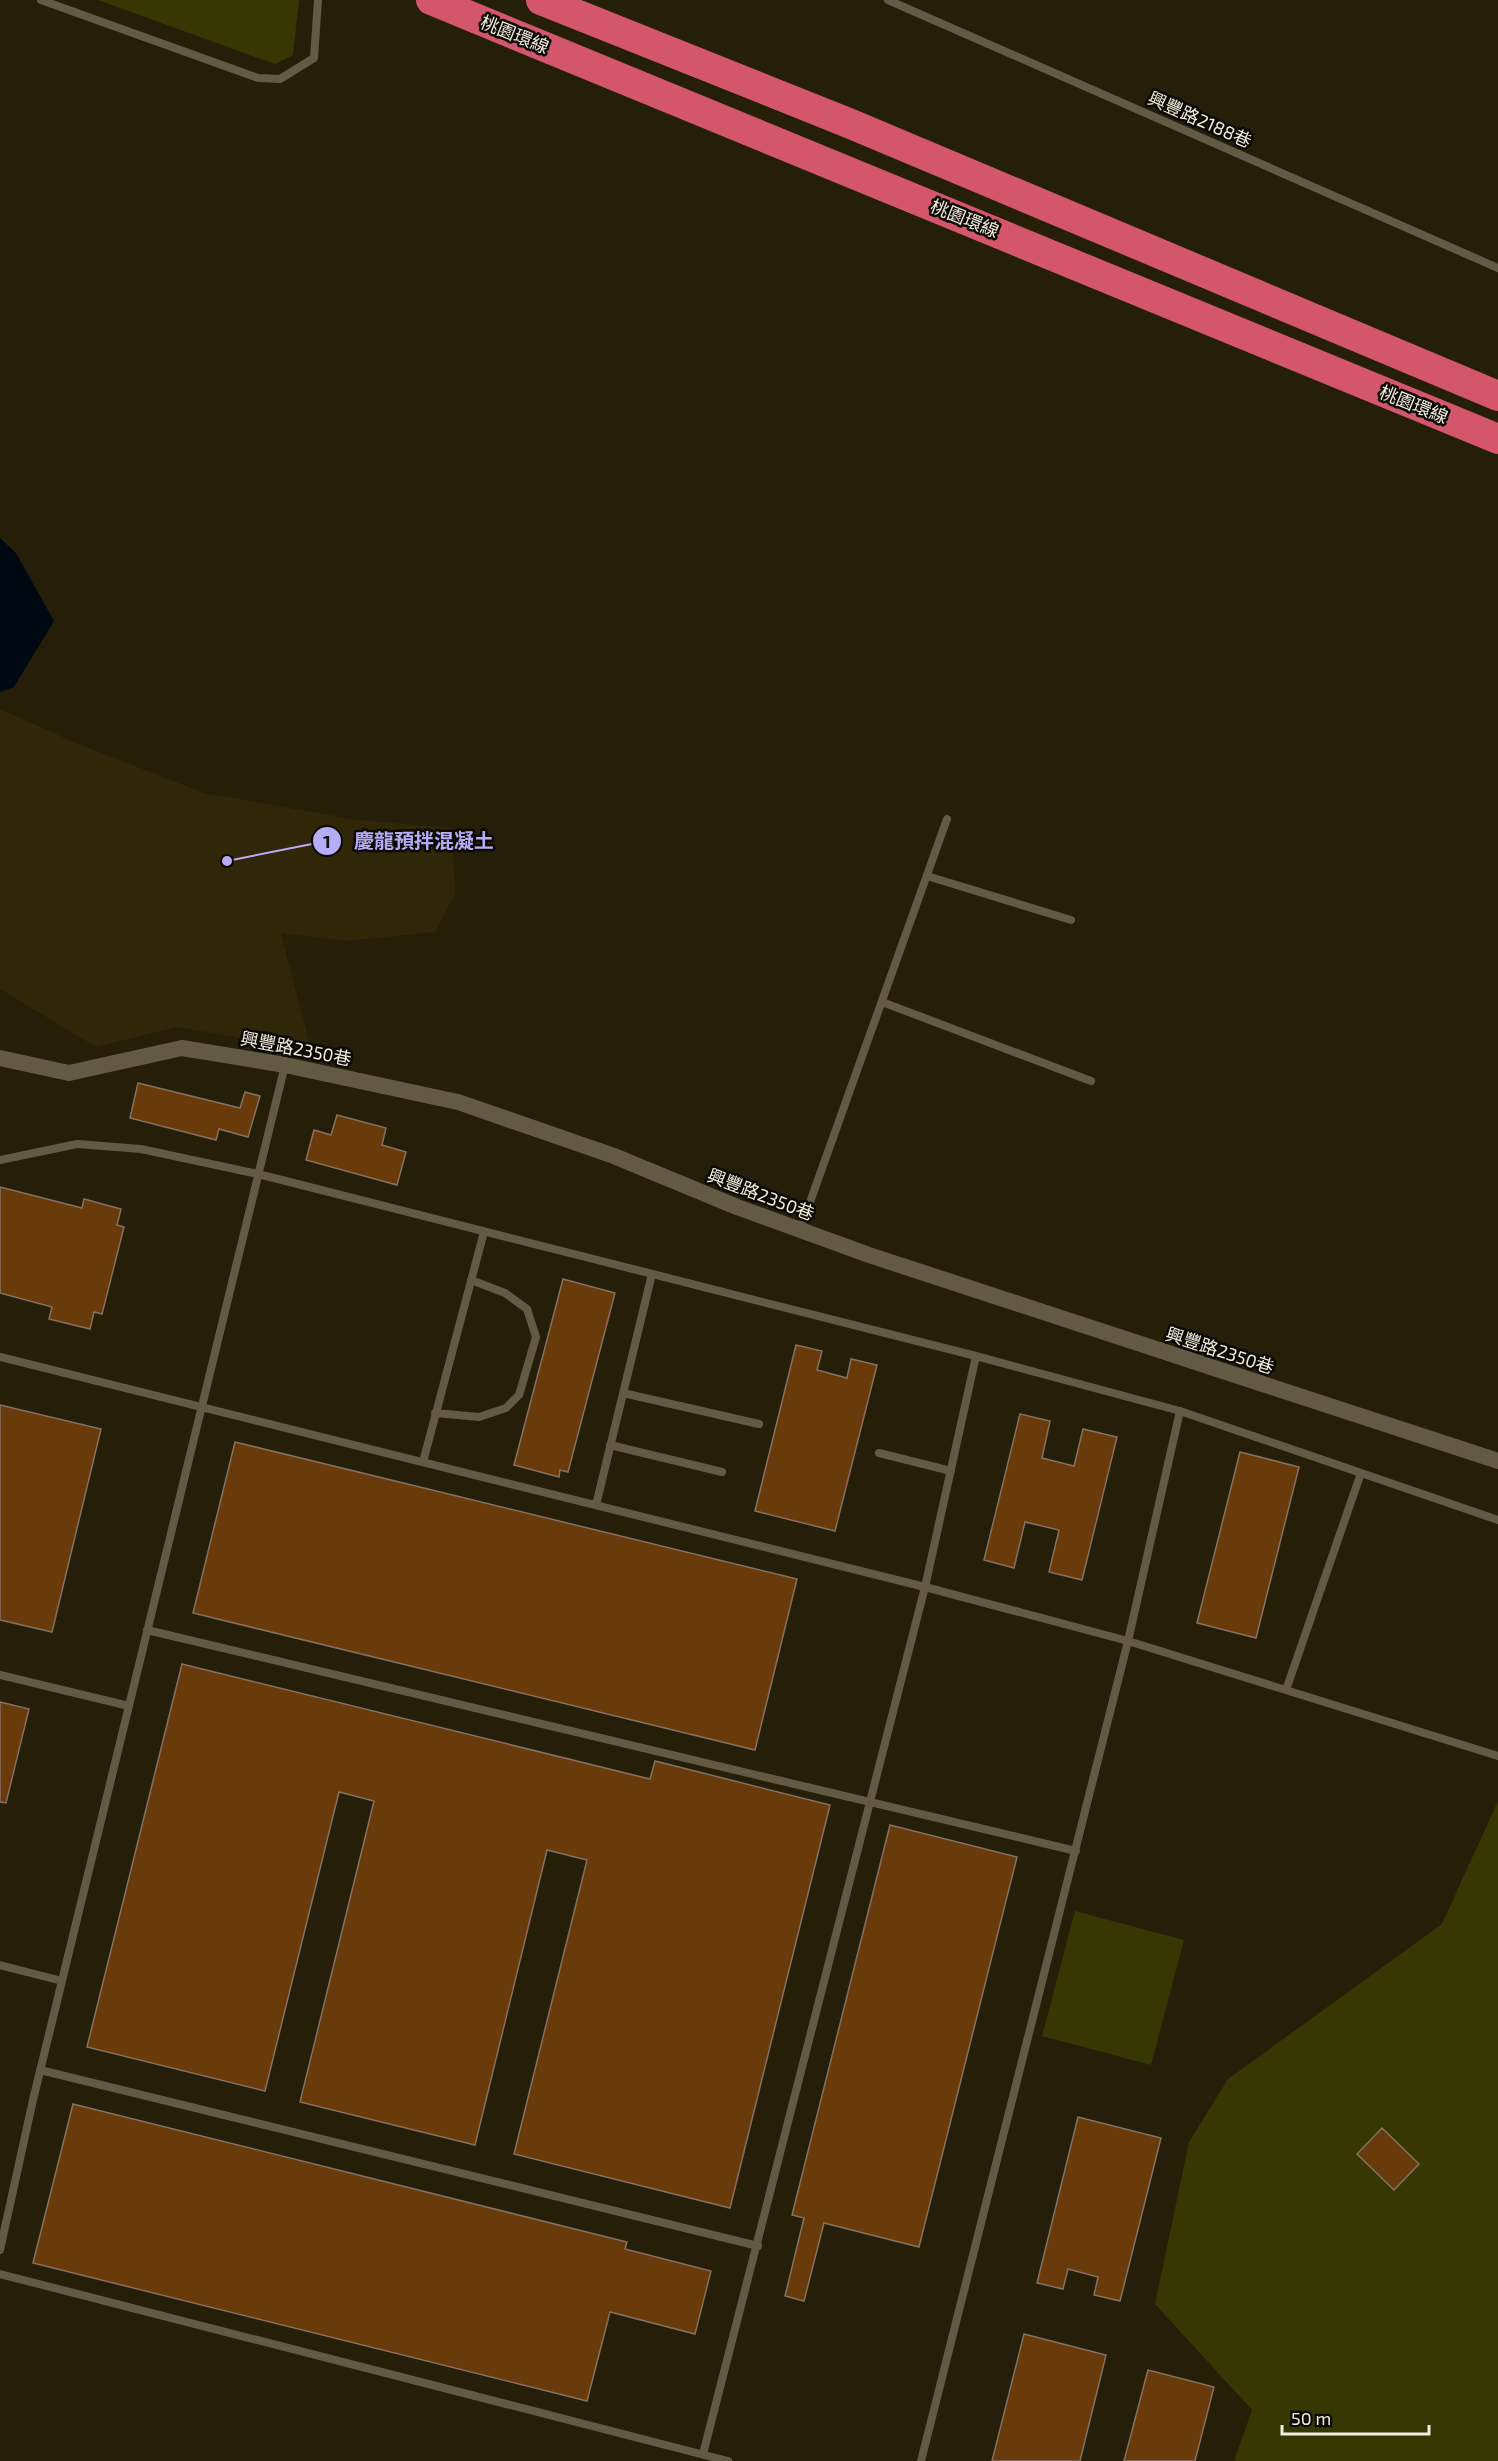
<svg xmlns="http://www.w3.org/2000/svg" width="1498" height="2461" viewBox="0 0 1498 2461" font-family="'Exo 2','Noto Sans TC',sans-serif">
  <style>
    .built { fill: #302709 }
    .green { fill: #373704 }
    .water { fill: #000911 }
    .building { fill: #693a0a; stroke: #867160; stroke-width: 1.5 }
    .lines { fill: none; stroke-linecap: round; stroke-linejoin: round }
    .lane { stroke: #625a44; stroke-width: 8 }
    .street { stroke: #625a44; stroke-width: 16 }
    .highway { stroke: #d4566d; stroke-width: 30 }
    .labels { text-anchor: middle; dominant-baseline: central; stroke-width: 5; stroke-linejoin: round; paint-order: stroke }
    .street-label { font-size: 18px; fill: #f2ede0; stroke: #0c0903 }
    .leader { fill: none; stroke: #b6acf8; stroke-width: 2 }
    .callout-dot { fill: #b6acf8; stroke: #0c0903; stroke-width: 2 }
    .mark-label { font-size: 18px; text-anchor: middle; font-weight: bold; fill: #111 }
    .callout-label { font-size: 20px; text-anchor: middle; font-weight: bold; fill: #b6acf8; stroke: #0c0903; stroke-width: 5; stroke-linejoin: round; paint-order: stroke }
  </style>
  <rect width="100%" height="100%" fill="#251e09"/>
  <!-- built -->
  <path class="built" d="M0,709L76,743L204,793L358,820L452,828L455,894L435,932L346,941L281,933L311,1050L177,1027L96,1047L0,989Z"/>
  <!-- green -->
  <path class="green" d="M98,0H299L293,55L275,64Z
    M1498,1801V2461H1234L1252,2410L1155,2304L1189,2142L1228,2079L1442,1924Z
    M1075,1911L1184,1940L1151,2065L1042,2036Z"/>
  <!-- water -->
  <path class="water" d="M0,538L16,553L54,621L14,687L0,692Z"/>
  <!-- building -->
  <path class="building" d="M138,1083L240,1108L245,1092L260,1096L248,1137L219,1129L216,1140L130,1118Z
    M337,1115L386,1128L382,1145L406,1152L397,1185L306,1160L314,1130L331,1135Z
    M0,1187L82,1208L84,1199L121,1209L117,1225L124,1227L102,1314L94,1312L90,1329L49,1319L52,1307L0,1293Z
    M563,1279L615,1293L568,1472L560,1470L559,1477L514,1465Z
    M796,1345L822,1351L817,1370L847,1378L851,1359L877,1365L835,1531L755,1511Z
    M0,1405L101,1429L52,1632L0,1620Z
    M1020,1414L1050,1421L1042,1458L1074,1466L1083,1429L1117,1437L1082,1580L1049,1572L1059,1530L1025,1522L1014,1568L984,1560Z
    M235,1442L797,1579L755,1750L193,1613Z
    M1240,1452L1299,1467L1256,1638L1197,1623Z
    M182,1664L650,1779L655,1761L830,1805L730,2208L514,2154L587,1860L547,1850L475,2145L300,2102L374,1801L339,1792L265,2091L87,2047Z
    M0,1702L29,1709L6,1803L0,1802Z
    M890,1825L1017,1857L919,2247L824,2223L804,2301L785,2296L804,2218L792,2215Z
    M73,2104L627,2242L625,2249L711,2271L695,2334L610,2312L587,2401L33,2263Z
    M1078,2117L1161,2138L1120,2301L1094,2295L1098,2277L1068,2269L1063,2289L1037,2283Z
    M1382,2128L1419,2164L1394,2190L1357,2154Z
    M1024,2334L1106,2355L1080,2461H992Z
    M1148,2370L1214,2387L1195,2461H1124Z"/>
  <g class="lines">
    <!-- lane -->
    <path class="lane" d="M41,0L258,78L280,79L314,58L318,0
      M888,0L1498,268
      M927,876L1071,920
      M882,1002L1091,1081
      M0,1160L77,1144L141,1149L258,1174L976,1356L1180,1411L1498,1520
      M800,1230L947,819
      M0,1357L925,1587L1128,1641L1498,1756
      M623,1393L759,1424
      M435,1413L479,1417L506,1408L519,1395L536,1337L527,1309L505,1293L471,1280
      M610,1445L722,1472
      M879,1453L951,1471
      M423,1462L484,1232
      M596,1505L652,1274
      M147,1630L1076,1851
      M0,1675L129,1706
      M1286,1690L1361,1473
      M0,1965L62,1981
      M40,2070L758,2246
      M0,2250L33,2100L285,1065
      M0,2274L728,2461
      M703,2454L925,1587L976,1356
      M921,2461L1128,1641L1180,1411"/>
    <!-- street -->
    <path class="street" d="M0,1058L69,1073L182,1048L285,1065L458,1102L614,1156L737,1207L869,1255L1498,1461"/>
    <!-- highway -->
    <path class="highway" d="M431,0L1498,439
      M541,0L851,124L1498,396"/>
  </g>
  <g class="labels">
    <!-- street labels -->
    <g class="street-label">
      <text transform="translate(515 34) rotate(22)">桃園環線</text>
      <text transform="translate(1200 119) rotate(24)">興豐路2188巷</text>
      <text transform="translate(965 218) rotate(22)">桃園環線</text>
      <text transform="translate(1414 404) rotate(22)">桃園環線</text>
      <text transform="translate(296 1048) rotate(11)">興豐路2350巷</text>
      <text transform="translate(761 1194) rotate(21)">興豐路2350巷</text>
      <text transform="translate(1220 1350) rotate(18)">興豐路2350巷</text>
    </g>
  </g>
  <!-- callouts -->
  <path class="leader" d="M227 861L327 841"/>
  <g class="callout-dot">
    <circle cx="227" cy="861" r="6"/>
    <circle cx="327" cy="841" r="15"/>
  </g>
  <g class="mark-label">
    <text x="327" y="848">1</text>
  </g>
  <g class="callout-label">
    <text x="424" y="848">慶龍預拌混凝土</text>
  </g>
  <!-- scale -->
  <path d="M1282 2425v9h147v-9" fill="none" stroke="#f2ede0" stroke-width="3"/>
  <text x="1291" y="2425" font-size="18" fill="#f2ede0" stroke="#0c0903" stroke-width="4.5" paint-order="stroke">50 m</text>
</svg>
